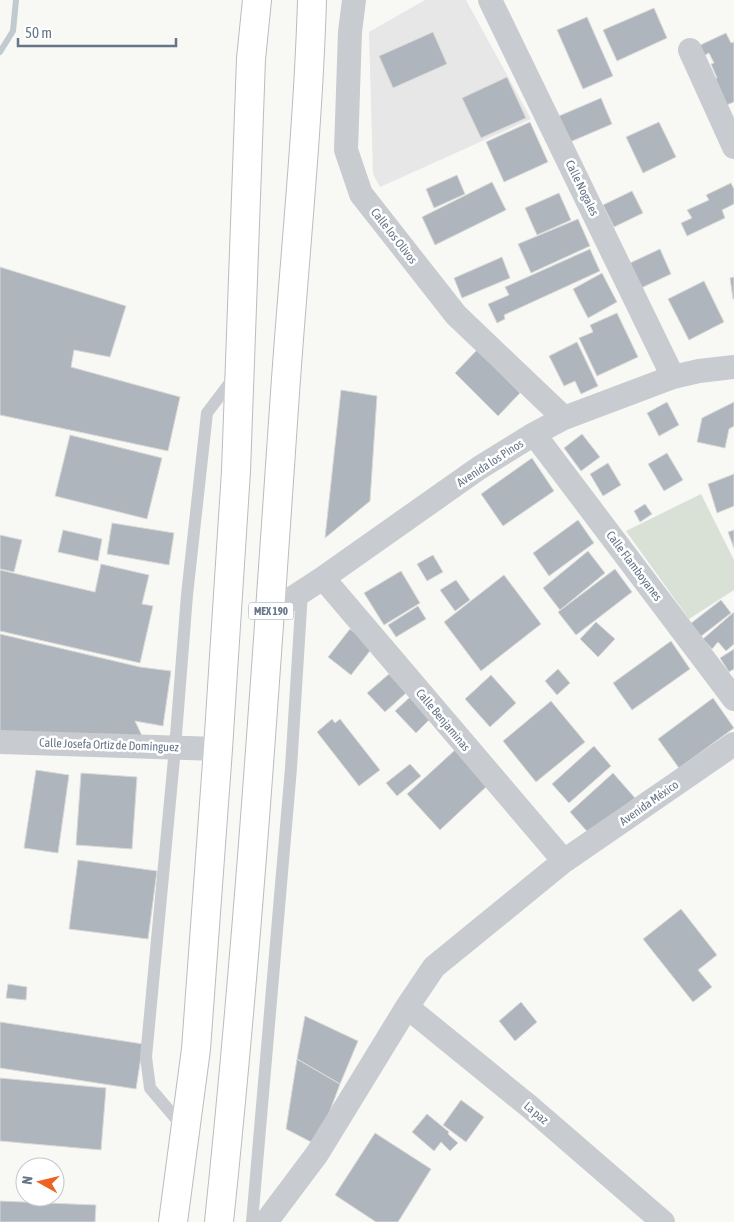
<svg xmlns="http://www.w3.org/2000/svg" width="734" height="1222" viewBox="0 0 734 1222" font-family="'Asap Condensed',sans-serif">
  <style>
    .built { fill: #e6e7e6 }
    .green { fill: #d9e0d6 }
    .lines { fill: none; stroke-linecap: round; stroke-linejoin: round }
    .stream { stroke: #c0cacf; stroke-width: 6 }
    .building { fill: #afb5bc; stroke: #dadad8 }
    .primary-casing { stroke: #b9bcc1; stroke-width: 30 }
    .service { stroke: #c8cbcf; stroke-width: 12 }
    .minor { stroke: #c8cbcf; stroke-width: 24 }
    .primary { stroke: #fff; stroke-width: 28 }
    .labels { text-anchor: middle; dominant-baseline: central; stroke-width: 5; stroke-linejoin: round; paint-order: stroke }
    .shield { fill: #fff; stroke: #949eac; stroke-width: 1 }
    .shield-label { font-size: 11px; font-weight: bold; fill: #667588 }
    .street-label { font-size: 12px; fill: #667588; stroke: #fff }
  </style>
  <rect width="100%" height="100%" fill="#f8f8f5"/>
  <!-- built -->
  <path class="built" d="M425,0H466L531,119L380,187L373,174L369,32Z"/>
  <!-- green -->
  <path class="green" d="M701,494L734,560V590L689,619L626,531Z"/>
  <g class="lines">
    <!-- stream -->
    <path class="stream" d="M0,52L13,31L16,0"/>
  </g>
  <!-- building -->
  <path class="building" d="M654,8L667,38L617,61L603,30Z
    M587,17L613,76L583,89L557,30Z
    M433,32L447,64L393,88L379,56Z
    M726,33L731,43L734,42V102L724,106L712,80L717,78L711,64L714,63L709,53L701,57L696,47Z
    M507,77L526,118L481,138L462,98Z
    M601,98L612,124L570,142L559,116Z
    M530,122L548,162L504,182L486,142Z
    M659,122L676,157L643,173L626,137Z
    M457,175L465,194L434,208L426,189Z
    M492,182L506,210L435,245L422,217Z
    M731,183L734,189V204L722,210L725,218L687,236L681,223L692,218L687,210L709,200L706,195Z
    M632,191L643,213L614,227L603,205Z
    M559,193L571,220L537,235L525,208Z
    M578,219L590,246L531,273L518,244Z
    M590,249L600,271L504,315L505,319L497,323L488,304L509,295L505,287Z
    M660,249L671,274L641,288L630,263Z
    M502,257L510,278L462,298L454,278Z
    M0,267L126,306L110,357L74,350L71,367L180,397L168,451L0,415Z
    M602,273L617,302L588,318L573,289Z
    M734,277V299H733L730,278Z
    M704,281L724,322L689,340L668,299Z
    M617,313L638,357L597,376L579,338L593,332L590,325Z
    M577,342L598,386L581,394L575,381L564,386L549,356Z
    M477,350L520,393L498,416L455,373Z
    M341,390L377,396L370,501L325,538Z
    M667,402L679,425L659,436L647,413Z
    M734,402V426L729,429L725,448L697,442L702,418Z
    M582,434L600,457L581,471L564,448Z
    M70,435L162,458L147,519L55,496Z
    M667,453L683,480L664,491L648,464Z
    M532,458L554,491L503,526L481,494Z
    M608,463L621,485L603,496L590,474Z
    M734,474V506L717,513L708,484Z
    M645,504L652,514L640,522L634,511Z
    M578,520L594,543L549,576L533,553Z
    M112,523L174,533L169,565L107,554Z
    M63,530L102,539L98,561L58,552Z
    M734,530V548L728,532Z
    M0,535L22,540L14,572L0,569Z
    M588,551L605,573L560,610L543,588Z
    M433,555L443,572L427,581L417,564Z
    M101,564L149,575L142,604L153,606L140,663L0,631V570L95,592Z
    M615,569L632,592L576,635L558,612Z
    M401,571L420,603L384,625L364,593Z
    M504,575L541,624L481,671L444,622Z
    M456,580L470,600L455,611L440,590Z
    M721,600L731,613L700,637L690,624Z
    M418,606L426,619L396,637L388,625Z
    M734,612V644L726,651L718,642L712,649L703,639Z
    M596,622L615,639L598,657L580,639Z
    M350,629L373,647L351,675L328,657Z
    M0,634L140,667L171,671L163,726L135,721L144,740L0,737Z
    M671,641L690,669L632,710L613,683Z
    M734,649V669L729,672L720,658Z
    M558,669L570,683L557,695L545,681Z
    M389,674L406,693L385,712L367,693Z
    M491,675L516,703L490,727L465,699Z
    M410,697L430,719L416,733L395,711Z
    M713,698L734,728L679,768L658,739Z
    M551,701L585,742L536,782L503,741Z
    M332,719L335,723L340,719L380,770L359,786L317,732Z
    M594,746L611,766L569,803L552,784Z
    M455,750L487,786L440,830L407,794Z
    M410,764L421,776L397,796L386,783Z
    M36,770L69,775L58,853L24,848Z
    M81,773L137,777L132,849L76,845Z
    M613,773L635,798L592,837L570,812Z
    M78,860L157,871L148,939L69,929Z
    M681,909L717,955L698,970L712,987L693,1002L643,939Z
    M8,984L27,987L26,1000L6,998Z
    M521,1002L537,1022L515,1041L499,1021Z
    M305,1016L358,1041L340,1084L297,1059Z
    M0,1022L143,1044L136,1089L0,1068Z
    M297,1059L340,1084L317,1145L286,1129Z
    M0,1078L106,1088L101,1150L0,1141Z
    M461,1100L484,1117L466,1142L443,1125Z
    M427,1114L449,1132L448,1134L458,1143L450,1151L441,1142L434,1151L412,1132Z
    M375,1133L431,1169L398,1222H376L335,1195Z
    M0,1201L96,1205L95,1222H0Z"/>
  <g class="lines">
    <defs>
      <path id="primary" d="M173,1222L196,1049L218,749L236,471L251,59L257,0
        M219,1222C248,946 266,670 285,393C294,262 308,131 312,0"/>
    </defs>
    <!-- primary casing -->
    <use href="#primary" class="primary-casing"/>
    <!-- service -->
    <path class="service" d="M184,1128L150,1088L146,1057L175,748L187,595L207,413L235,376
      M252,1222L291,768L302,592"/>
    <!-- minor -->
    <path class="minor" d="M354,0L350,32L346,150L361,194L456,315L564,418
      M490,0L673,377
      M690,50L734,147
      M534,434L734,699
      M323,578L564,861
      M271,612L323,578L479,468L534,434L564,418L673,377L699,371L734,367
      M0,742L218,749
      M407,1007L530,1107L663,1222
      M266,1222L317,1154L407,1007L434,967L564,861L734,744"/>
    <!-- primary -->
    <use href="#primary" class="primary"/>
  </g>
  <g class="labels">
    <!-- shield labels -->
    <rect class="shield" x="248.5" y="602.5" width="45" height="17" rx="4"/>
    <g class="shield-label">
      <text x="271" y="611">MEX 190</text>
    </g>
    <!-- street labels -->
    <g class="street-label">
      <text transform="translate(582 188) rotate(64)">Calle Nogales</text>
      <text transform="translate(394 236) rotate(52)">Calle los Olivos</text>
      <text transform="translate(490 463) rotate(-33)">Avenida los Pinos</text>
      <text transform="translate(634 566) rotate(53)">Calle Flamboyanes</text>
      <text transform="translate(443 720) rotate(50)">Calle Benjaminas</text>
      <text transform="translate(109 745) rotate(2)">Calle Josefa Ortiz de Domínguez</text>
      <text transform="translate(649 803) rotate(-35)">Avenida México</text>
      <text transform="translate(536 1113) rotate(40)">La paz</text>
    </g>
  </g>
  <!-- north arrow -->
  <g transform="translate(40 1182) rotate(278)"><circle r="24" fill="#ffffff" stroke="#c2c8cf"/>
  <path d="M0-4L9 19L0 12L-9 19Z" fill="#ec6422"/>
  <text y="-8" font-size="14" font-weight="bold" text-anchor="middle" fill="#667588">N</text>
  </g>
  <!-- scale -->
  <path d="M18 38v8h158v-8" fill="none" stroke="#667588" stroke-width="2.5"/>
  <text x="25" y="38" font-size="15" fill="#667588" stroke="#ffffff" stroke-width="4" paint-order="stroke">50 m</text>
</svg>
